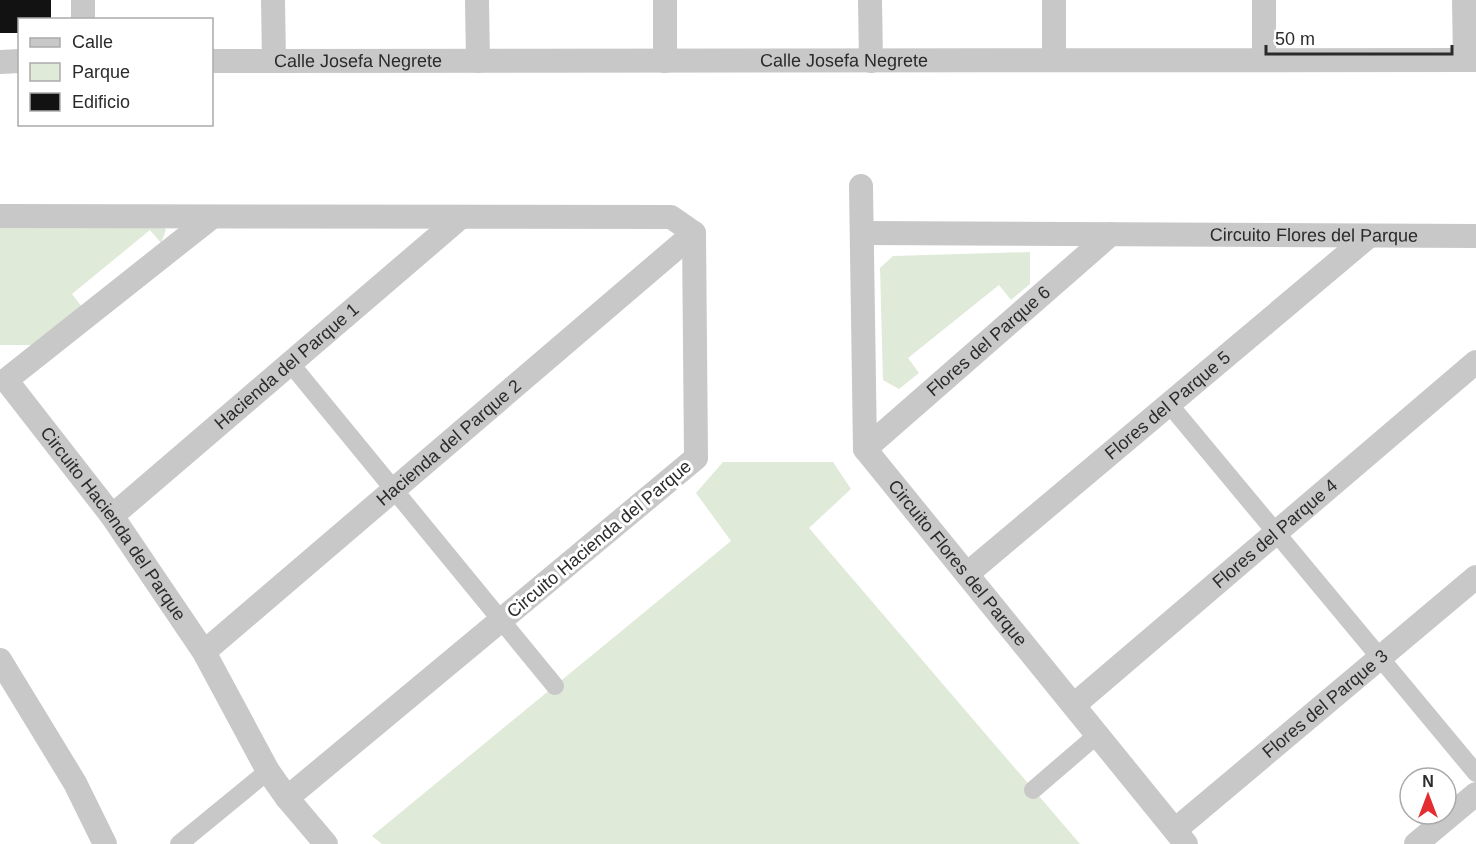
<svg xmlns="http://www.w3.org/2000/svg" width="1476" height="844" viewBox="0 0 1476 844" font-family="Arial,sans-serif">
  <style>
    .green { fill: #e0ead8 }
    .building { fill: #121212 }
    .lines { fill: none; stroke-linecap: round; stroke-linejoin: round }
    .pedestrian { stroke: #c8c8c8; stroke-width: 18 }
    .minor { stroke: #c8c8c8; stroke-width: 24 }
    .labels { text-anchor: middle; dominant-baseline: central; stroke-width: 6; stroke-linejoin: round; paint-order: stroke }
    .street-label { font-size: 18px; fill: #2b2b2b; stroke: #fff }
  </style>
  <rect width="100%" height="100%" fill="#fff"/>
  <!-- green -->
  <path class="green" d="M0,220L160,223L166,230L161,243L150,230L72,294L82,307L37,345H0Z
    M1030,252V284L1011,300L999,285L908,358L919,373L899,389L883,380L880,268L893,256Z
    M723,462H833L851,489L809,528L1080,844H382L372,836L731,541L696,493Z"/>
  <!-- building -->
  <path class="building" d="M0,0H51V20H20V33H0Z"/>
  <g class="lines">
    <!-- pedestrian -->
    <path class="pedestrian" d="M290,363L555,686
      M1169,404L1476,773
      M1033,790L1097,735
      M179,844L268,771"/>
    <!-- minor -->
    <g class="minor">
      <path d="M83,0V20"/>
      <path d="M273,0L274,61"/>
      <path d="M477,0L478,61"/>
      <path d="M665,0V61"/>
      <path d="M870,0L871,61"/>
      <path d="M1464,0L1465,60"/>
      <path d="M1054,60V0"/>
      <path d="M1264,60V0"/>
      <path id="s1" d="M212,61L1476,60"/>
      <path d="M0,62L20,61"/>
      <path id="s2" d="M861,186L865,449L1186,844"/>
      <path d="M0,216L671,217L694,233L696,458L287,798"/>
      <path id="s3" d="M212,217L6,380L112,516L204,652L268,771L287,798L326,844"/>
      <path id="s4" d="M862,233L1476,236"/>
      <path id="s5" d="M865,449L1111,234"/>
      <path id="s6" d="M112,516L461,217"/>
      <path id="s7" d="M967,574L1369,236"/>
      <path id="s8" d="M204,652L694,233"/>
      <path d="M0,660L75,783L105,844"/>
      <path id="s9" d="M1074,705L1476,362"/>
      <path id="s10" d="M1175,830L1476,577"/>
      <path d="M1416,844L1476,794"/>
    </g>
  </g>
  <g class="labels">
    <!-- street labels -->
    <g class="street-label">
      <text stroke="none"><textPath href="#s1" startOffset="146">Calle Josefa Negrete</textPath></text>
      <text stroke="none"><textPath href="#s1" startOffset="632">Calle Josefa Negrete</textPath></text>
      <text stroke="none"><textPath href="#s4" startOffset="452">Circuito Flores del Parque</textPath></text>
      <text stroke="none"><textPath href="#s5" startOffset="164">Flores del Parque 6</textPath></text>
      <text stroke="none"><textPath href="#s6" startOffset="230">Hacienda del Parque 1</textPath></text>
      <text stroke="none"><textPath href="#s7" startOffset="262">Flores del Parque 5</textPath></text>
      <text stroke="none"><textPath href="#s8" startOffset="322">Hacienda del Parque 2</textPath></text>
      <text stroke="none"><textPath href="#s3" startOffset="442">Circuito Hacienda del Parque</textPath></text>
      <text stroke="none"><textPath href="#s9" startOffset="264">Flores del Parque 4</textPath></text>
      <text transform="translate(599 539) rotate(-40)">Circuito Hacienda del Parque</text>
      <text stroke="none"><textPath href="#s2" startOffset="410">Circuito Flores del Parque</textPath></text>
      <text stroke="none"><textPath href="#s10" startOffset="196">Flores del Parque 3</textPath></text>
    </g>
  </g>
  <!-- legend -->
  <rect x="18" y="18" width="195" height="108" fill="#ffffff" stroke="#aaaaaa" stroke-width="1.5"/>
  <rect x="30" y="38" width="30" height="9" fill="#c8c8c8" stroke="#aaaaaa" stroke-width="1.5"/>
  <text x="72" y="48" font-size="18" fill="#2b2b2b">Calle</text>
  <rect x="30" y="63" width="30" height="18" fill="#e0ead8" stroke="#aaaaaa" stroke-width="1.5"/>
  <text x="72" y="78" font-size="18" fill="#2b2b2b">Parque</text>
  <rect x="30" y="93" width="30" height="18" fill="#121212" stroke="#aaaaaa" stroke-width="1.5"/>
  <text x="72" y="108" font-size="18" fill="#2b2b2b">Edificio</text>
  <!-- north arrow -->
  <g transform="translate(1428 796)"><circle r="28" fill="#ffffff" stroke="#aaaaaa" stroke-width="1.5"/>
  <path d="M0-4.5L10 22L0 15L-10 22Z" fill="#e32d2f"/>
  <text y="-9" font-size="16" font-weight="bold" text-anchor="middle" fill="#2b2b2b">N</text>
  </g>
  <!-- scale -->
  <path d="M1266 45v9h186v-9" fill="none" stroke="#2b2b2b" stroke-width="3"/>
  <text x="1275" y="45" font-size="18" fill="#2b2b2b" stroke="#ffffff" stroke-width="4.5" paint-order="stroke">50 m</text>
</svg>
